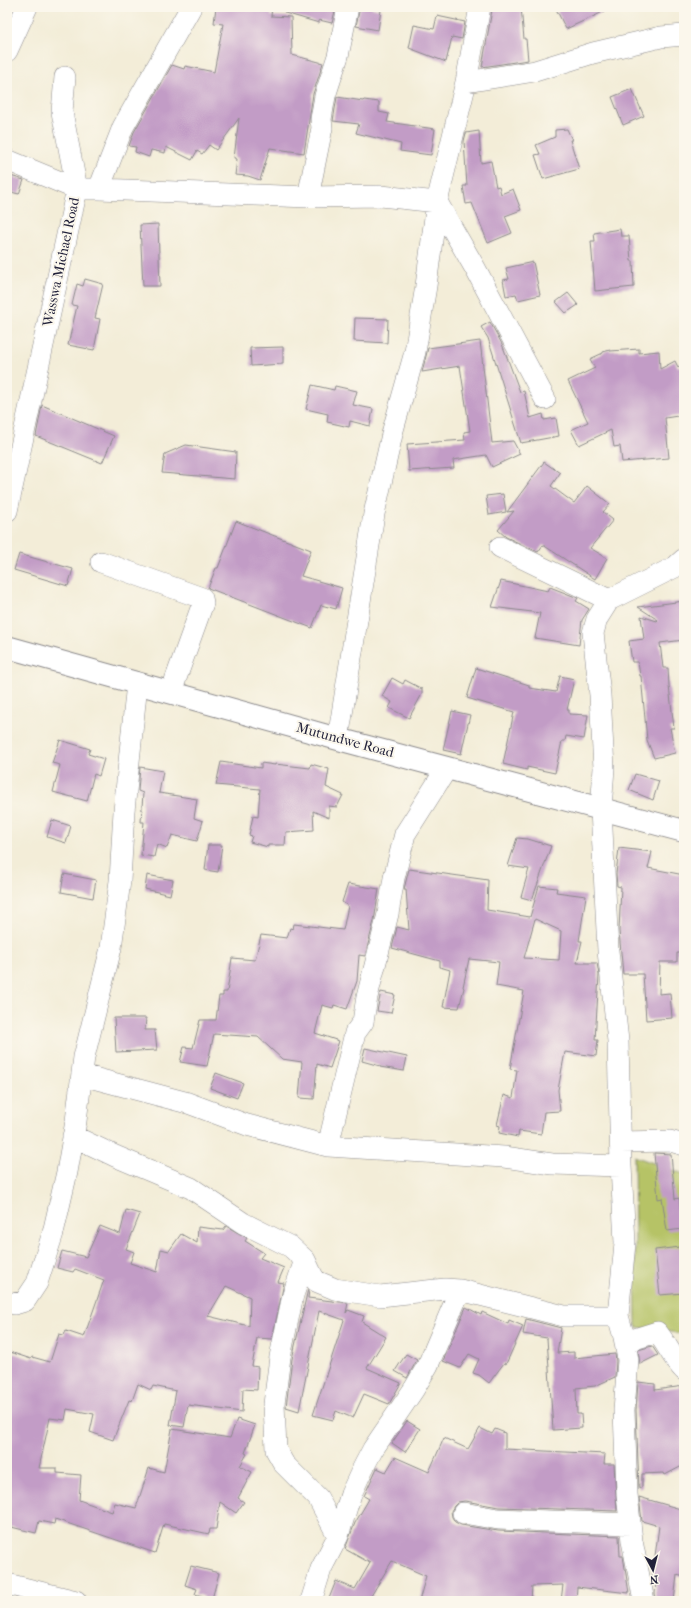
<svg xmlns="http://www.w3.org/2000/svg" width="691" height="1608" viewBox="0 0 691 1608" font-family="'IM FELL French Canon',serif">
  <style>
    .green { fill: #b6c366; stroke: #6c7250 }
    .building { fill: #c29cc6; fill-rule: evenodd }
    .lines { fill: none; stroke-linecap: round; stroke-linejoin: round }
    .minor-casing { stroke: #8a888a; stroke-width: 22 }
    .major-casing { stroke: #8a888a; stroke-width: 24 }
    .minor { stroke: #fff; stroke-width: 21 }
    .major { stroke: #fff; stroke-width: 22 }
    .labels { text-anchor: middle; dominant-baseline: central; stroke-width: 4; stroke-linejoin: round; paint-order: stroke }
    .street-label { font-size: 14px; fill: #22223b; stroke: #fbf7ec }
  </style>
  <rect width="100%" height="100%" fill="#fbf7ec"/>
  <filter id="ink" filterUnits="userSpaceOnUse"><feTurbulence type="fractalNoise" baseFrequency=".025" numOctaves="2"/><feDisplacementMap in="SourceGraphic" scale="8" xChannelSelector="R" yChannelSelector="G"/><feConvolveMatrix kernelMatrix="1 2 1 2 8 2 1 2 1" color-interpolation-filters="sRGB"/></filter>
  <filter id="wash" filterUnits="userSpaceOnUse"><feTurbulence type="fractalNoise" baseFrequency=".012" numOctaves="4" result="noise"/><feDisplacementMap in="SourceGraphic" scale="16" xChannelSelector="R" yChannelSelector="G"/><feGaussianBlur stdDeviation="0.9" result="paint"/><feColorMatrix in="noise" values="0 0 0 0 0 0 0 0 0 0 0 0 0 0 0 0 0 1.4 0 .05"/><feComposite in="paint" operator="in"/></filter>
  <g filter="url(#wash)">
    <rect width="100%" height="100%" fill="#f3edd8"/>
    <!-- green -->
    <path class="green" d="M634,1156L684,1174V1334L636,1327Z"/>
    <g id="blocks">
      <!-- building -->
      <path class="building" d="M216,7H272L271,16L291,17L292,55L323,63L313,94L304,153L270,148L260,180L248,176L235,175L237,159L234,158L239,118L216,150L209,145L202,154L197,151L192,160L166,147L165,153L151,150L149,157L135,152L136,147L129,146L134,132L172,65L184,69L185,66L214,72L223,24L214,23Z
        M285,7H336L332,23L319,20V23L285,13Z
        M360,7H369L381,10L378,30L356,26Z
        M511,7H521L524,39H526L528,60L482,67L492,10Z
        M555,7H614L566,29Z
        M437,16L465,22L462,39L452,37L446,62L409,48L414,25L434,29Z
        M632,89L644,116L623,125L612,97Z
        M337,97L363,101L364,100L379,102V112L389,114L387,122L435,129L431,155L400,151L401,144L356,133L359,124L333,121Z
        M567,129L572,140H570L579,169L543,179L535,155L540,154L536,145L555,137V130Z
        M479,131L481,163L491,161L496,187L499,186L501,194L513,189L521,210L505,216L512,233L488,243L472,203L466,204L463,186H467L464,141L466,133Z
        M7,175L24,180L19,194L7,191Z
        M158,224L160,286H143L140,225Z
        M620,229L621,236H629L631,261H633L634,287L595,291L591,241H595L594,233Z
        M533,262L540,295L518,300L516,294L506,296L503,280L509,279L506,268Z
        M85,279L103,284L95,318L100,319L94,350L68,345L77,306L72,305L77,284L83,286Z
        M568,293L578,305L566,313L556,302Z
        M355,318L388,319L387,343L354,341Z
        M490,322L502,344L520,392L524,391L530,418L543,414L544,420L556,418L559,436L521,443L488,338L481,327Z
        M480,341L492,443L513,441L520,454L492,467L486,455L453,460L454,468L409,471L407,444L465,440L464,432L470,431L460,366L422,372L428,348Z
        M283,347V364L251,366L250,348Z
        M639,349V353L659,351L660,369L675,361L678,367L684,364V415L665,418L669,458L622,462L620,446L614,447L611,430L579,445L571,430L588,422L568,381L595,368L590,359L603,353V352L610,350V351Z
        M312,385L334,390L335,386L357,391L353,405L373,409L370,426L350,421L349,427L327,422L328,414L306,409Z
        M42,405L114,436L102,463L36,436Z
        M186,445L236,452L235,479L162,473L165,454Z
        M544,462L560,473L551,486L574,503L587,486L610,504L603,512L613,520L590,548L607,558L595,579L543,545L538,552L506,537L498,530L514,511L507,512Z
        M503,494L506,512L489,515L486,496Z
        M236,521L311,550L301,576L342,588L336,609L321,605L312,628L208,588L216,568H218Z
        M19,554L73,569L68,586L14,570Z
        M501,581L548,591L550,587L578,598L576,601L589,609L582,620L579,645L535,638L540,613L492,607Z
        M684,601V640L660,643L663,668H668L669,686L674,728H670L675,753L654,758L647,740L641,676H640L638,662H632L629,641L644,639L641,616L657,621L658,620L638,607Z
        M476,668L529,685V688L556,692L560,676L574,679L567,710H569V714L588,715L584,739L566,736L565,741H562L555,773L527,767V770L503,764L514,712L467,698Z
        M392,678L403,684L405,680L422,689V694L409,718L389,708L392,702L382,696Z
        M452,711L470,715L461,754L443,750Z
        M60,740L90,749L88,754L104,759L99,776L94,774L87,801L53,792L60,765L52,763Z
        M221,762L261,768V763L275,765V764L310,768L311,764L329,769L326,787L343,795L337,807L329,806V818L313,811L314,830L286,832L285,845H268V847L250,842L252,836L249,835L253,816L258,817L260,789L216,785Z
        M140,767L163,771L159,793L197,799L194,818L203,821L197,841L172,835L167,848L157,844L154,857L141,855L144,822H141L143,793L138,791Z
        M635,774L659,781L653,800L629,790Z
        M52,820L71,826L66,843L47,837Z
        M517,838L528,839L551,846L532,900L521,897L529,869L508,866Z
        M208,845H222L218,872L205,870Z
        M619,848L652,852L648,868L684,875V953H677V962H660L659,994L670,993L672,1018L646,1020L643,974H623L619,931L621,887L617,886L616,874Z
        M409,869L488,880L487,910L530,917L539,886L557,888L556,892L586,896L579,941H582L577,963H597L599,975L595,1040H598L596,1056L565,1052L558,1090L560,1111L544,1112L541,1134L519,1131L518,1137L499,1133L500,1126L497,1125L504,1095L513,1098L517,1070L510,1069L524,991L496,986L499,962L469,959L463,987L464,988L459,1008L443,1007L450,970L440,967V961L392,948L397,927L409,930L406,889H404ZM535,919L561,931L559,960L524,958Z
        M64,874L96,880L93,898L61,892Z
        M147,875L173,880L170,895L145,889Z
        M348,884L379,889L374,921L365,956L359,955L357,981L347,1009L334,1005L333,1008L322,1005L315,1033L339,1041L330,1068L317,1064L314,1099L299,1098L302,1062L282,1059L258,1037L214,1034L207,1066L180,1062L184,1047L193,1048L200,1020H216L219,996H223V992H227L232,958L255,960L261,935L287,938L290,928L293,929L294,924L343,930L348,906L342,902Z
        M381,992L395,995L391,1013L377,1011Z
        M114,1018H146L145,1030H155L157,1050L116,1052Z
        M365,1048L407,1057L404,1071L380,1067V1066L362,1061Z
        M216,1073L243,1083L237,1098L210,1088Z
        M654,1153L671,1154L675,1199L679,1198L683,1229L667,1231L662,1198L658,1199Z
        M126,1210L140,1214L126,1249L134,1252L130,1263L157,1272L161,1249L169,1251L181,1234L197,1243L198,1227L223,1230L226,1226L247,1238L245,1241L264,1253L260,1258L284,1268L278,1282L284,1283L272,1339L257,1338L252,1366L258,1367L257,1390L243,1389L242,1412L188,1405L184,1427L170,1425L176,1391L153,1386L151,1390L138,1384L132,1401L129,1400L113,1440L90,1432L94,1414L67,1409L65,1420L50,1418L39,1468H57V1473L81,1475L79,1500L112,1512L115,1503L136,1508L149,1468L164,1472L172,1429L230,1438L237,1419L255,1425L245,1453L247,1454L240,1466L252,1472L238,1498L244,1502L236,1513L220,1502L216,1529H210L209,1534L164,1524L155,1553L55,1519L54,1524L39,1521L36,1533L7,1526V1351L31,1359L32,1357L50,1362L59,1334L64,1335L66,1331L84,1337L104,1280L75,1269L73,1272L57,1268L62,1251L86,1257L100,1226L120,1234ZM226,1286L250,1297L249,1326L208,1316Z
        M680,1247L684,1293L660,1295L655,1250Z
        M308,1289L309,1291L308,1298L348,1303L346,1313L348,1310L364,1316L362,1322L386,1337L367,1368L401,1383L389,1404L364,1394L353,1418L336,1411L333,1420L313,1415L344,1320L319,1311L299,1411L286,1407L292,1359Z
        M466,1307L481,1315L482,1312L508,1324L509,1320L523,1326L506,1364L504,1363L489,1383L479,1375L473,1373L479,1359L469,1354L460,1368L443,1361Z
        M526,1319L561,1328L557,1353L574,1352V1358L615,1354L616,1361L615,1377L595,1386L576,1388L577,1414H581L582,1428L553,1430L547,1338L523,1334Z
        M652,1346L658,1355L640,1364L638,1350Z
        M406,1354L417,1360L407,1378L395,1371Z
        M638,1382L655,1384V1390L684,1386V1465L665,1475L664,1473L642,1474V1487L639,1489L636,1410Z
        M407,1421L420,1429L405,1452L392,1443Z
        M480,1428L492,1434L495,1429L505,1433V1449L605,1454L604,1464H614L617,1511L499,1507L465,1501L458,1502L454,1506L451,1511L452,1517L455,1522L461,1525L498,1531L619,1536L620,1556H623L629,1593L577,1587L576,1601H561L563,1585L532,1586L531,1601H419L426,1576L392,1561L371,1596L383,1601H328L336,1581L355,1589L370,1563L345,1549L355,1523L369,1499L364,1496L377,1468L386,1472L395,1457L429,1472L444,1438L468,1449Z
        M639,1497L684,1510V1577L677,1575L674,1601H656L655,1593L656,1584H653L652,1579L659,1526L642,1521Z
        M191,1566L219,1573L212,1599L195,1594L197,1589L185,1585Z"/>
    </g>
  </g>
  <g filter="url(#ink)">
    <use href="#blocks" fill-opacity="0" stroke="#8a888a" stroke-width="1"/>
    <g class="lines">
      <defs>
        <path id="minor" d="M7,51L27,7
          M65,77L62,112L77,189
          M466,82L535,71L593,53L661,37L684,35
          M7,160L77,189
          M99,189L308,197L381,196L437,202
          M308,197L322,128L321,119L325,96L338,56L348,7
          M437,202L475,268L545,399
          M7,511L77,189H99L123,127L191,7
          M500,547L609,600
          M101,562L202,598L203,603L171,692
          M338,739L374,514L393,430L415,352L426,286L437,202L466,82L480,7
          M82,1075L188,1103L247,1125L328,1146L504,1157L552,1164L621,1166
          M73,1136L115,1156L191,1188L243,1223L291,1247L305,1260L312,1275L316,1281L335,1289L380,1296L445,1289L460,1290L564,1316H618
          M621,1142L670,1141L684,1145
          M328,1146L355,1033L363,1022L367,997L388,914L394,878L405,834L447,768
          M305,1260L293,1295L280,1357L274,1404L276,1450L284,1464L318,1498L338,1536
          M7,1302L15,1304L25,1301L37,1283L53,1233L67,1172L76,1121L84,1057L111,948L120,881L124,811L137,683
          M625,1342L657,1332C667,1344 673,1359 684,1370
          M463,1513L498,1519L630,1524
          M7,1584L76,1601
          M311,1601L321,1569L338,1536L351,1494L363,1468L373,1449L414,1389L428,1365L460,1290
          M644,1601L632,1541L627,1494L624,1410L628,1360L624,1337L618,1316L625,1243L621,1166L618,1041L608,951L601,809L604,768L600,695L593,633L597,619L609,600L675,567L684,559"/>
        <path id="major" d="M7,647L338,739L684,831"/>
      </defs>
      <!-- minor casing -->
      <use href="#minor" class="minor-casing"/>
      <!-- major casing -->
      <use href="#major" class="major-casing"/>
      <!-- minor -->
      <use href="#minor" class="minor"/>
      <!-- major -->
      <use href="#major" class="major"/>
    </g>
  </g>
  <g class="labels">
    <!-- street labels -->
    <g class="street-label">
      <text transform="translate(61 262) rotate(-78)">Wasswa Michael Road</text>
      <text transform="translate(345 740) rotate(15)">Mutundwe Road</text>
    </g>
  </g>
  <!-- margin -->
  <rect width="691" height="1608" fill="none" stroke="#fbf7ec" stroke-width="24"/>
  <!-- north arrow -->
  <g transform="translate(653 1570) rotate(173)" stroke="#fbf7ec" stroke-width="3" paint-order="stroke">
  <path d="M0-3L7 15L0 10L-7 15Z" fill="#22223b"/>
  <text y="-6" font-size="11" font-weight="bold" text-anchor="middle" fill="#22223b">N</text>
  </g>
</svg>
